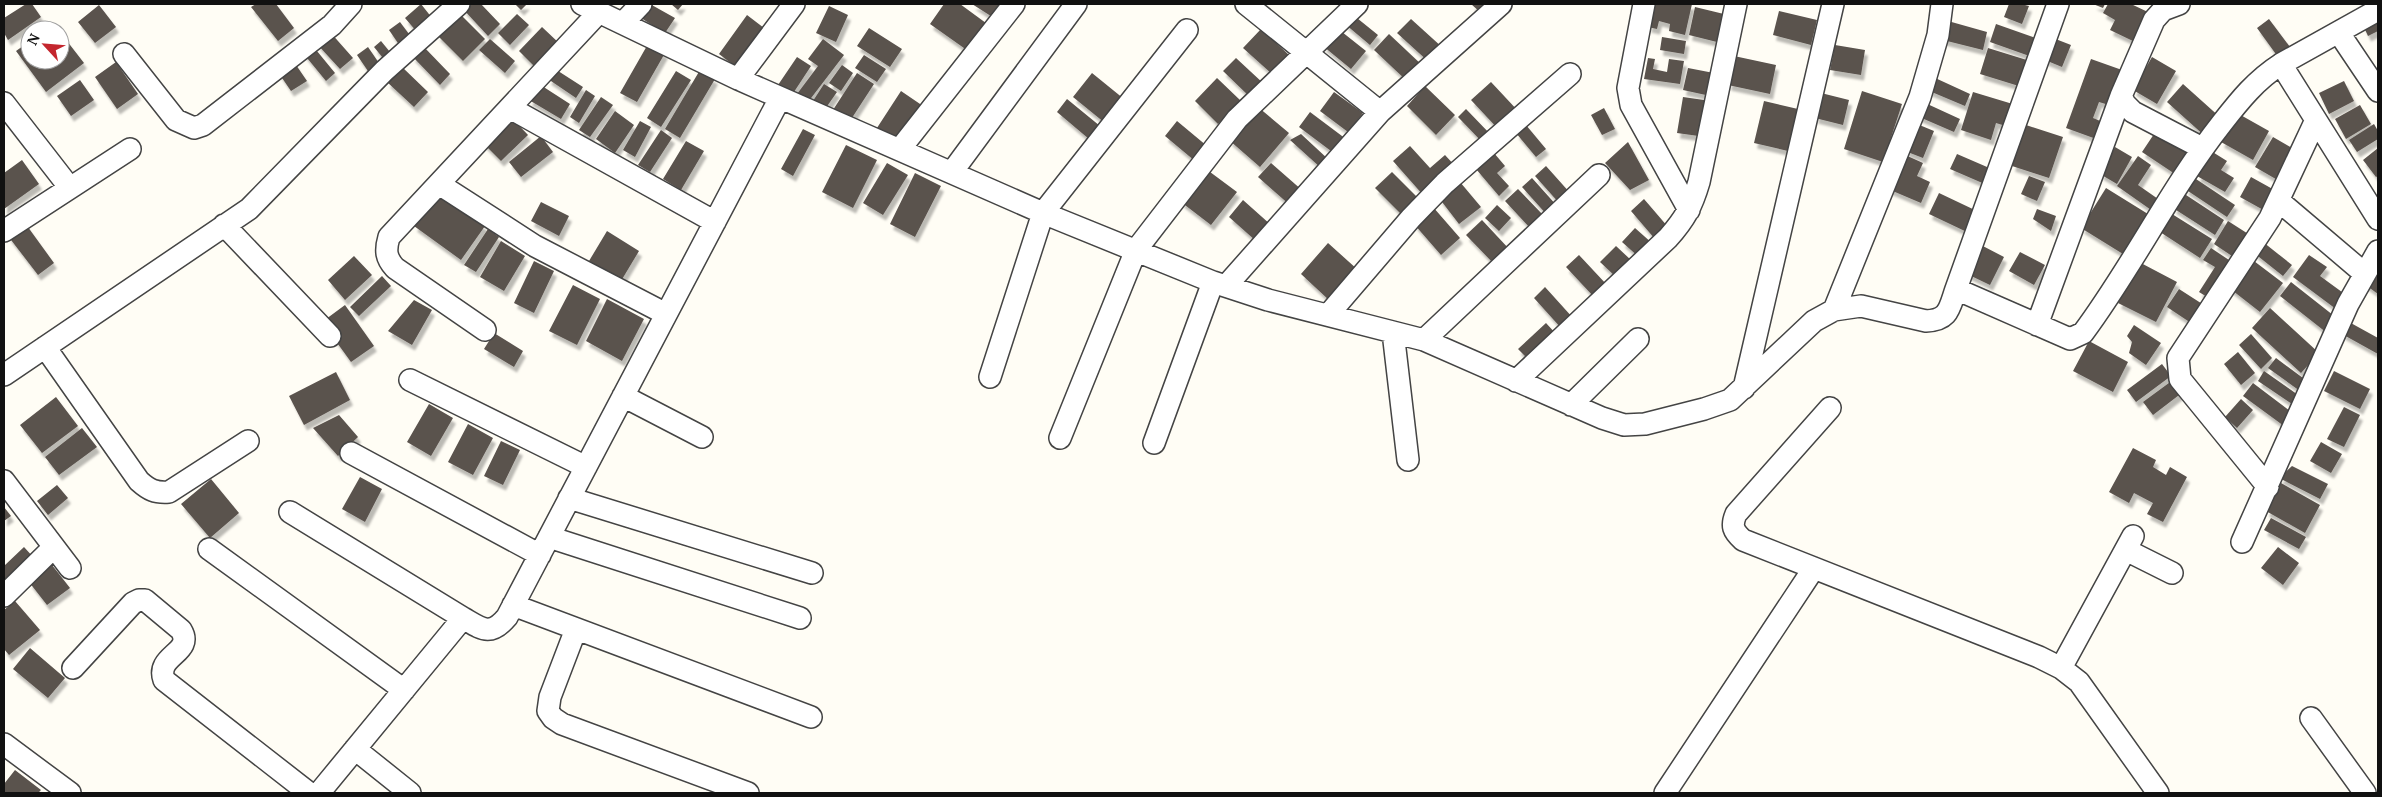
<svg xmlns="http://www.w3.org/2000/svg" width="2382" height="797" viewBox="0 0 2382 797" font-family="'PT Serif',serif">
  <style>
    .building { fill: #5a524d; filter: url(#shadow) }
    .lines { fill: none; stroke-linecap: round; stroke-linejoin: round }
    .minor-casing { stroke: #444; stroke-width: 24 }
    .minor { stroke: #fff; stroke-width: 21 }
  </style>
  <defs>
    <filter id="shadow"><feDropShadow dx="3" dy="5.5" stdDeviation="1" flood-color="#0004"/></filter>
  </defs>
  <rect width="100%" height="100%" fill="#fffdf5"/>
  <!-- building -->
  <path class="building" d="M26,4H32L41,17L8,40L4,33V18Z
    M256,4H276L294,28L278,41L251,7Z
    M421,4L432,18L417,32L405,18Z
    M468,4H481L500,24L488,36L463,9Z
    M515,4H527L521,10Z
    M650,4L675,18L665,33L641,18Z
    M671,4H683L678,10Z
    M944,4H960L990,26L971,53L930,24Z
    M972,4H1004L994,18Z
    M1471,4H1489L1481,13Z
    M1654,4H1692L1685,35L1669,31L1670,24L1659,21L1657,29L1648,27Z
    M2009,4H2021L2029,6L2022,24L2004,17Z
    M2093,4H2105L2103,8Z
    M2108,4H2131L2150,13L2135,42L2110,30L2115,20L2103,13Z
    M99,5L116,27L95,43L78,22Z
    M829,6L848,15L836,42L816,33Z
    M1695,7L1728,15L1721,43L1689,35Z
    M1779,11L1817,20L1811,45L1773,35Z
    M459,13L485,39L463,61L437,35Z
    M517,14L529,25L510,45L498,33Z
    M1352,14L1378,35L1370,45L1345,24Z
    M747,15L764,28L736,67L719,54Z
    M2378,15V31L2368,36L2362,23Z
    M1411,19L1443,48L1430,63L1397,33Z
    M2269,19L2290,47L2278,57L2257,28Z
    M1948,21L1987,32L1983,50L1943,40Z
    M400,22L412,38L400,46L389,30Z
    M54,23L59,30H45Z
    M1996,24L2041,40L2035,58L1990,42Z
    M542,27L560,44L536,68L519,51Z
    M869,28L902,49L890,67L857,46Z
    M1337,28L1366,51L1351,69L1323,46Z
    M1261,29L1289,55L1272,74L1243,48Z
    M60,32L84,63L46,92L16,51L30,41V60H60Z
    M330,32L353,58L340,69L317,44Z
    M1389,34L1423,66L1408,82L1374,50Z
    M1662,37L1686,41L1684,54L1660,50Z
    M2053,38L2071,45L2062,67L2045,60Z
    M490,39L515,61L505,73L479,50Z
    M823,39L844,55L805,106L794,98L818,66L808,59Z
    M381,41L394,57L387,63L374,47Z
    M648,44L665,53L637,102L620,93Z
    M312,45L335,73L326,81L303,53Z
    M1835,45L1865,50L1861,75L1830,70Z
    M423,46L450,74L440,85L412,56Z
    M368,47L381,66L370,74L357,55Z
    M1988,48L2030,61L2022,87L1980,74Z
    M864,55L886,69L877,82L855,68Z
    M1734,56L1776,65L1770,94L1728,85Z
    M797,57L811,66L792,95L778,85Z
    M2152,57L2176,71L2157,104L2133,90Z
    M1236,58L1264,84L1251,98L1223,71Z
    M1648,58L1655,59L1653,69L1667,72L1669,59L1684,61L1680,84L1644,79Z
    M2091,59L2122,70L2109,105L2099,102L2093,118L2105,123L2099,140L2066,128Z
    M116,62L138,94L117,109L95,77Z
    M294,62L307,81L291,91L278,72Z
    M842,65L853,73L841,91L829,83Z
    M401,66L428,92L414,107L387,82Z
    M1688,68L1719,74L1715,97L1683,90Z
    M555,69L583,87L576,98L548,79Z
    M700,70L715,79L680,138L665,129Z
    M676,71L691,80L661,127L647,118Z
    M857,73L874,84L848,124L831,113Z
    M1092,73L1124,99L1105,123L1073,97Z
    M1933,77L1970,94L1965,106L1927,90Z
    M1217,78L1241,101L1218,124L1195,101Z
    M80,80L94,100L71,116L57,96Z
    M2344,81L2354,101L2329,114L2319,93Z
    M1491,82L1519,112L1500,131L1471,100Z
    M539,84L570,104L561,119L529,100Z
    M824,84L837,92L823,112L811,104Z
    M2183,84L2222,119L2206,137L2167,102Z
    M1425,86L1455,115L1436,135L1407,106Z
    M586,90L595,96L579,123L570,117Z
    M901,91L923,106L898,146L875,131Z
    M1862,91L1902,104L1883,162L1844,149Z
    M1334,92L1363,113L1348,132L1320,111Z
    M1973,92L2016,105L2009,127L1996,123L1991,140L1961,130Z
    M1821,93L1849,100L1843,125L1815,118Z
    M601,97L613,105L590,137L579,130Z
    M1683,97L1711,101L1706,137L1677,133Z
    M1067,99L1100,126L1089,139L1057,112Z
    M1764,101L1798,109L1788,151L1754,143Z
    M1923,102L1960,119L1954,132L1917,116Z
    M2360,105L2371,124L2346,139L2335,119Z
    M1258,107L1289,133L1260,167L1229,140Z
    M1604,108L1615,129L1602,135L1591,115Z
    M1466,109L1492,136L1484,144L1458,117Z
    M615,111L634,125L615,153L596,139Z
    M1310,112L1346,139L1335,154L1299,127Z
    M2237,113L2269,131L2253,160L2221,142Z
    M511,117L528,135L501,161L483,143Z
    M640,121L651,127L635,157L623,150Z
    M1177,121L1207,146L1195,161L1165,136Z
    M1917,124L1934,131L1923,158L1905,151Z
    M2374,124L2378,131V139L2357,152L2349,140Z
    M1526,125L1546,149L1536,157L1516,133Z
    M2026,125L2063,137L2049,178L2012,166Z
    M2158,128L2191,150L2175,174L2142,152Z
    M803,129L815,135L793,176L781,169Z
    M661,130L672,138L650,172L638,165Z
    M1301,134L1329,160L1321,168L1290,140Z
    M541,136L553,152L521,177L509,162Z
    M2273,137L2299,152L2281,182L2255,167Z
    M686,141L704,151L681,190L663,179Z
    M1628,142L1649,180L1630,190L1605,163Z
    M846,145L877,160L853,208L822,192Z
    M1410,146L1430,168L1445,155L1456,167L1424,196L1393,161Z
    M2115,147L2132,157L2117,184L2100,174Z
    M2378,148V176L2376,177L2363,160Z
    M2211,151L2227,161L2221,170L2234,178L2225,192L2197,176Z
    M1494,153L1505,166L1497,173L1509,186L1499,196L1476,169Z
    M1903,154L1923,163L1917,176L1930,182L1921,203L1888,189Z
    M1957,154L1994,170L1987,185L1950,169Z
    M2138,156L2151,165L2138,185L2161,201L2154,212L2117,186Z
    M22,160L39,184L4,209V173Z
    M887,163L908,175L883,215L863,203Z
    M1271,163L1303,191L1291,206L1258,177Z
    M1546,166L1571,194L1560,204L1535,176Z
    M1206,169L1237,192L1211,225L1181,202Z
    M1392,172L1422,202L1406,219L1375,188Z
    M915,173L941,186L915,237L890,224Z
    M2029,176L2045,182L2037,201L2021,194Z
    M2193,177L2235,205L2227,217L2185,189Z
    M2251,177L2278,192L2267,212L2240,197Z
    M1532,178L1558,207L1548,216L1522,187Z
    M1460,182L1481,207L1459,224L1439,198Z
    M2106,188L2148,214L2123,254L2081,228Z
    M1518,189L1544,216L1531,229L1505,201Z
    M438,192L485,226L461,260L414,226Z
    M1939,193L1979,212L1969,233L1929,214Z
    M2183,193L2224,220L2215,235L2173,208Z
    M1644,199L1668,227L1655,239L1631,211Z
    M1243,200L1271,225L1256,241L1229,217Z
    M541,202L569,216L559,236L531,221Z
    M1497,205L1511,218L1499,231L1485,218Z
    M1433,207L1460,238L1441,255L1414,224Z
    M2037,209L2056,216L2051,231L2033,219Z
    M2172,214L2212,239L2200,258L2160,232Z
    M1482,220L1510,250L1495,265L1466,235Z
    M2228,221L2253,237L2238,260L2214,244Z
    M25,223L54,263L38,275L8,236Z
    M1635,228L1653,244L1640,258L1622,242Z
    M488,229L499,237L476,272L464,265Z
    M607,231L639,251L621,281L589,261Z
    M501,241L525,256L504,291L480,277Z
    M2263,242L2292,265L2283,276L2254,253Z
    M1328,243L1358,270L1330,301L1301,274Z
    M1979,244L2004,257L1990,285L1965,273Z
    M1616,246L1632,261L1616,277L1600,262Z
    M2211,248L2235,264L2212,300L2199,292L2215,267L2203,260Z
    M2020,252L2045,265L2034,285L2009,271Z
    M1579,255L1607,285L1594,297L1566,267Z
    M2309,255L2327,267L2320,276L2346,295L2336,309L2293,277Z
    M354,256L372,275L345,300L328,280Z
    M2250,258L2283,283L2260,312L2228,287Z
    M534,261L554,271L534,313L514,303Z
    M2139,262L2177,282L2156,322L2118,303Z
    M2378,272V294L2363,283Z
    M382,276L391,286L359,316L350,307Z
    M2291,282L2338,319L2327,333L2280,296Z
    M573,285L600,299L577,345L549,331Z
    M1545,287L1573,318L1562,329L1534,298Z
    M2179,289L2207,307L2194,325L2167,307Z
    M607,299L644,319L622,361L586,341Z
    M414,300L432,310L412,345L388,331Z
    M345,305L374,346L351,362L322,322Z
    M2270,308L2319,353L2301,373L2252,328Z
    M2349,322L2378,338V354L2342,334Z
    M1546,323L1557,335L1529,360L1518,349Z
    M2134,325L2161,343L2146,365L2129,353L2132,342L2127,336Z
    M494,333L523,351L514,367L484,349Z
    M2251,334L2272,358L2261,369L2239,345Z
    M2089,341L2128,362L2113,392L2073,371Z
    M2238,352L2255,373L2241,385L2224,364Z
    M2276,358L2307,381L2300,391L2268,368Z
    M2162,364L2171,376L2136,402L2127,390Z
    M2264,371L2301,397L2295,406L2258,381Z
    M2334,371L2370,389L2360,409L2324,391Z
    M336,372L350,400L304,425L289,396Z
    M2173,380L2183,392L2153,415L2143,402Z
    M2253,383L2294,414L2284,426L2243,396Z
    M56,397L78,426L42,453L20,425Z
    M2241,399L2253,410L2237,428L2225,417Z
    M429,404L453,418L431,456L407,442Z
    M2344,407L2360,415L2344,447L2327,439Z
    M339,415L358,437L338,456L313,428Z
    M468,424L493,438L473,475L448,462Z
    M82,428L97,447L59,475L45,457Z
    M501,441L520,450L503,485L484,476Z
    M2321,442L2342,454L2331,473L2310,461Z
    M2133,448L2156,460L2153,467L2166,475L2170,467L2187,477L2163,522L2147,514L2153,503L2134,493L2129,503L2109,492Z
    M2292,466L2328,484L2320,499L2279,478Z
    M360,477L382,489L365,522L342,509Z
    M211,479L239,513L210,538L181,504Z
    M2281,483L2320,505L2305,533L2266,511Z
    M57,485L68,498L48,515L37,501Z
    M4,507L11,516L4,521Z
    M2271,518L2306,537L2299,549L2264,530Z
    M24,547L34,558L4,587V566Z
    M2278,547L2299,563L2283,585L2261,568Z
    M52,565L70,588L47,605L29,582Z
    M15,601L40,630L9,655L4,649V610Z
    M30,648L65,678L48,698L13,669Z
    M15,770L41,790L38,793H4V784Z"/>
  <g class="lines">
    <defs>
      <path id="minor" d="M582,4L738,79L1043,213L1213,282L1268,300L1424,340L1602,418L1624,425L1645,424L1704,409L1730,400L1814,321L1834,310L1861,306L1926,321C1949,320 1949,309 1956,289L2070,339L2083,333C2133,266 2170,189 2222,123C2240,100 2256,80 2281,64L2378,10
        M1246,4L1380,112
        M1644,4L1628,88L1631,105L1689,210
        M2179,4L2163,10L2154,20L2121,96L2125,104L2133,112L2202,148
        M623,23L641,4
        M2339,33L2378,91
        M124,54L176,120L194,128L203,125L332,25L351,4
        M2281,64L2378,219
        M738,79L794,4
        M4,103L70,188
        M510,108L715,222
        M900,149L1014,4
        M952,172L1076,4
        M439,184L535,246L666,314
        M2279,201L2365,274
        M224,225L330,336
        M4,231L130,149
        M1226,286L1380,112L1501,4
        M1956,289L2058,4
        M1834,310L1920,97L1938,35L1942,4
        M1328,315L1411,218L1445,183L1570,74
        M2037,325L2121,96
        M485,330L395,268C386,258 385,251 389,237L599,12
        M1393,332L1408,460
        M1424,340L1599,175
        M45,347L139,481C149,490 155,493 169,492L248,441
        M4,375L249,209L384,71L459,4
        M990,377L1043,213L1187,30
        M410,380L586,467
        M1516,381L1668,238C1685,219 1692,206 1699,182L1736,4
        M1744,388L1833,4
        M623,396L702,437
        M1571,405L1638,339
        M1830,408L1736,514C1731,526 1733,531 1743,540L2039,657L2061,668L2079,682L2158,793
        M1060,438L1136,250L1237,119L1357,4
        M1154,443L1213,282
        M351,453L540,555
        M4,481L70,568
        M2268,487L2180,379L2178,358L2270,218L2315,122
        M569,498L812,573
        M290,512L463,618
        M549,537L800,618
        M2242,542L2348,304L2378,251
        M209,549L404,690
        M2126,550L2172,573
        M4,596L54,547
        M513,605L811,717
        M576,629L550,697L548,711L553,718L562,724L748,793
        M73,668L133,603L139,600H145L181,630C195,653 155,655 164,680L309,793
        M2061,668L2133,536
        M2311,718L2365,793
        M4,744L70,793
        M355,749L410,793
        M319,793L463,618C482,629 490,637 507,617L780,98
        M1665,793L1814,568"/>
    </defs>
    <!-- minor casing -->
    <use href="#minor" class="minor-casing"/>
    <!-- minor -->
    <use href="#minor" class="minor"/>
  </g>
  <!-- border -->
  <rect width="2382" height="797" fill="none" stroke="#111111" stroke-width="10"/>
  <!-- north arrow -->
  <g transform="translate(45 45) rotate(296)"><circle r="24" fill="#ffffff" stroke="#a0a0a0"/>
  <path d="M0-4L9 19L0 12L-9 19Z" fill="#c4262e"/>
  <text y="-8" font-size="14" font-weight="bold" text-anchor="middle" fill="#111111">N</text>
  </g>
</svg>
